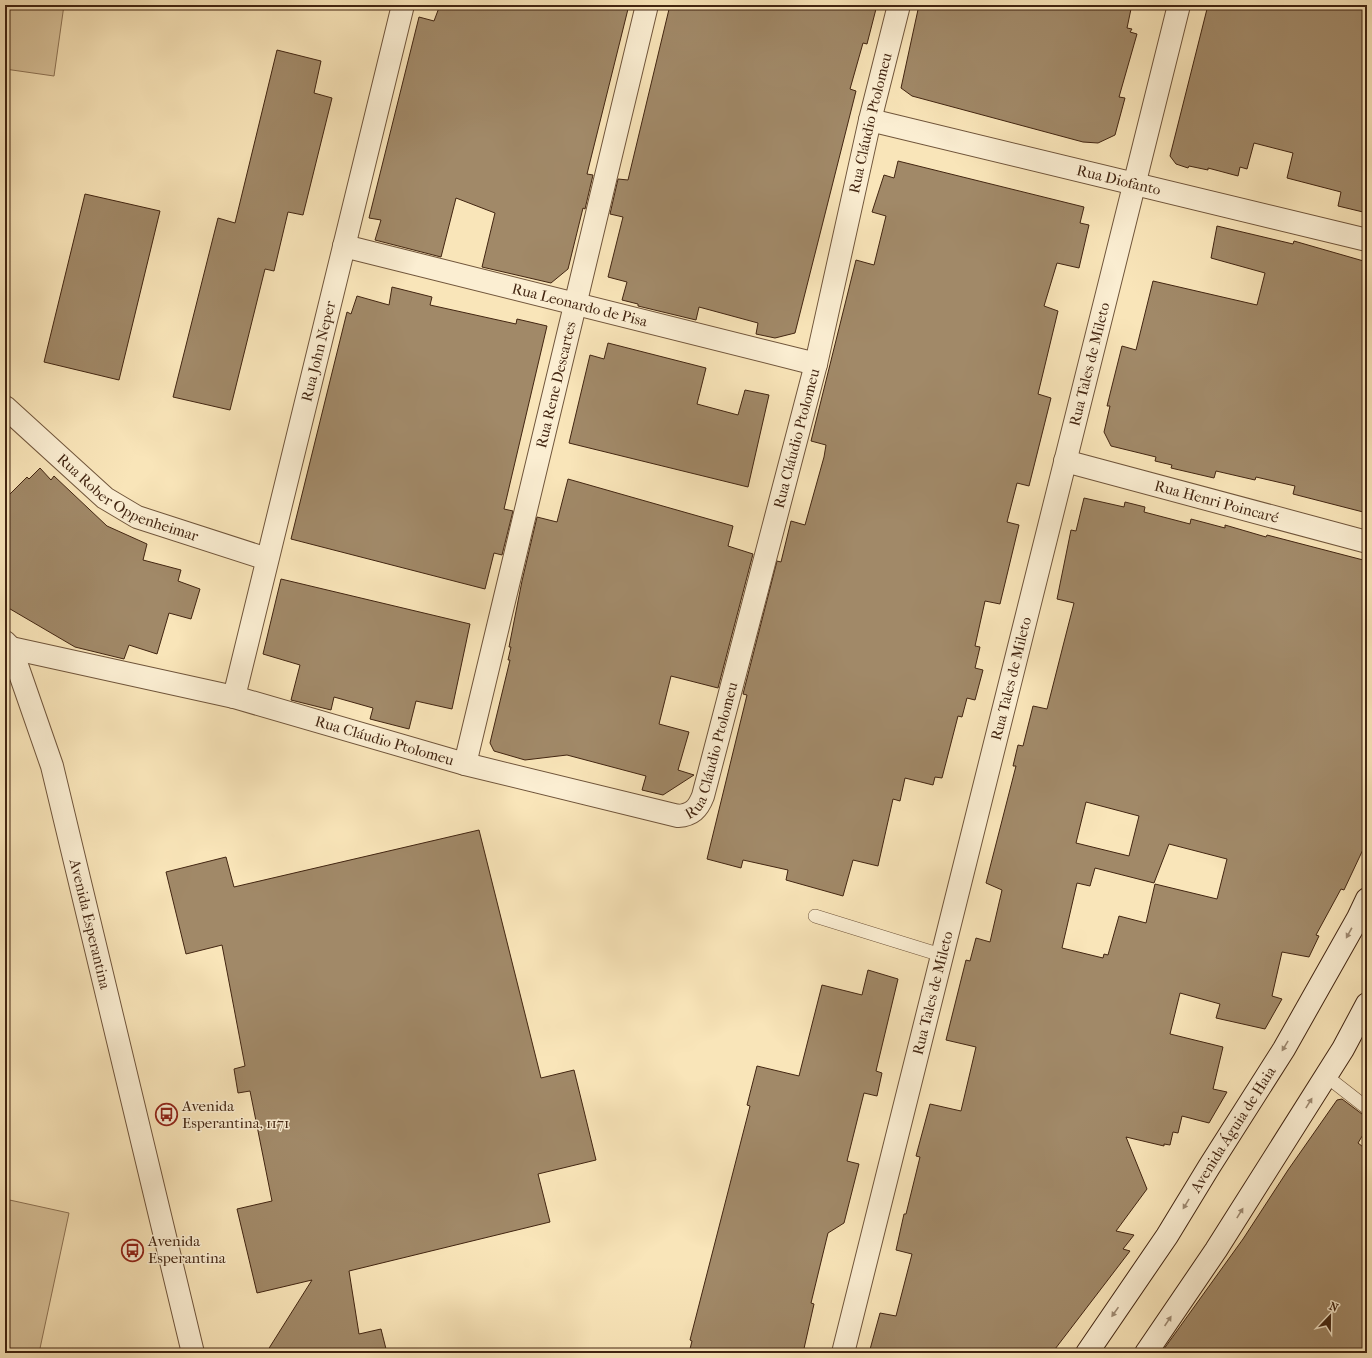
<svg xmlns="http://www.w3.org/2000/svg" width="1372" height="1358" viewBox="0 0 1372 1358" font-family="'IM FELL French Canon',serif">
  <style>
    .garden { fill: #dac49c; stroke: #8e7456 }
    .building { fill: #a18968; stroke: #422511; fill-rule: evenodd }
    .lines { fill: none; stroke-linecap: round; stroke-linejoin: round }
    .service-casing { stroke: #70553b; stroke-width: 14 }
    .minor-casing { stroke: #70553b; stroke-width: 24 }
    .secondary-casing { stroke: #422511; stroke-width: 24 }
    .service { stroke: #fbeed2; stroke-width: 13 }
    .minor { stroke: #fbeed2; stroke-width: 22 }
    .secondary { stroke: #fbeed2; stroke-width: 22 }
    .oneway { fill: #9e8a72 }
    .labels { text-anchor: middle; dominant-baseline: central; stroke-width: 3; stroke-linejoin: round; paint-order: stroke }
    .street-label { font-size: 15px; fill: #422511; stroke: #fbeed2 }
    .poi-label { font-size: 15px; fill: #422511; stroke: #fbeed2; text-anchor: start }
  </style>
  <rect width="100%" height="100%" fill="#f9e5b9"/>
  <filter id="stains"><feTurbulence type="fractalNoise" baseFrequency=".005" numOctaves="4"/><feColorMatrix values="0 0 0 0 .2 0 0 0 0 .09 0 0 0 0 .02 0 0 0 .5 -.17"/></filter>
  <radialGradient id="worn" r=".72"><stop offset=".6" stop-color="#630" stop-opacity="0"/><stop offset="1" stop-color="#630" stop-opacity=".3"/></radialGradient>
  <!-- garden -->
  <path class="garden" d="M5,5H64L54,76L5,69Z
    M5,1199L69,1213L39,1353H5Z"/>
  <!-- building -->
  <path class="building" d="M440,5H629L587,174L593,175L585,209L583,208L568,269L551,283L482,267L495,213L456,198L441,257L375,240L381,220L369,218L419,17L434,21Z
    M670,5H877L867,44L863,43L850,89L856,91L795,333L775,338L756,334L758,323L699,307L696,320L638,306V304L622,300L627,282L608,277L623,217L610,214L618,179L628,180Z
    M919,5H1115L1131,9L1127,28L1132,29L1130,32L1137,34L1119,97L1125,98L1115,135L1098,143L1083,142L912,96L901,88Z
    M1208,5H1367V210L1363,209V212L1338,206L1341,192L1287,178L1293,153L1254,143L1247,169L1240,167L1238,176L1208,168V170L1189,166L1188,168L1176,164L1170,156Z
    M277,50L321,61L314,93L332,98L303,215L288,212L274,271L265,269L230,410L173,397L218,218L235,223Z
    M898,161L1084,207L1080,223L1089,225L1079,268L1057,263L1044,306L1058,311L1038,394L1051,398L1029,486L1017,483L1007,522L1019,525L1000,604L985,601L975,646L980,647L975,668L983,670L975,700L967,698L962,717L958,716L942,778L935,777L933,785L905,778L900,801L893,799L878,866L853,860L843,896L786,880L788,870L743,860L741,868L707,859L747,695L743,694L777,561L781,562L791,521L805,525L824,457L826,445L811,441L856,260L874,265L886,216L872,212L884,175L894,178Z
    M85,194L160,211L119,380L44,362Z
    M1217,226L1293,244L1294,241L1367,262V513L1293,494L1295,486L1256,477L1255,480L1216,471L1214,478L1171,468L1172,465L1155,461L1156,457L1111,446L1104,432L1110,406H1107L1122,346L1136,350L1153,281L1257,305L1265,273L1211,258Z
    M392,287L432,297L430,305L516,324L517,319L547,326L504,509L513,511L502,555L494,553L485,589L291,539L347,312L351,314L357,296L389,305Z
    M608,343L706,368L697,404L738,415L745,390L769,395L748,487L569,443L590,355L604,359Z
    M40,468L51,480L54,476L107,526L147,544L143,560L181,570L178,581L200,589L191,619L169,613L157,654L129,645L124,659L75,647L5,606V499L27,477L29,479Z
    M568,479L733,526L728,546L753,554L718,688L671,676L659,724L689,732L678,770L694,775L663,795L642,790L646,776L567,755L525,760L494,751L490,743L510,660H508L511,647H509L522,581L537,517L557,522Z
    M1084,498L1124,507L1125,502L1145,507L1144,512L1190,524L1191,519L1225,528V525L1266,537L1267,535L1367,561V841L1344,890L1341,889L1316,935L1319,936L1309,957L1282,952L1272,996L1282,999L1265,1029L1216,1018L1220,1004L1180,993L1170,1034L1223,1047L1213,1089L1227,1092L1209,1123L1182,1116L1178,1133L1173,1132L1170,1145L1164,1144V1146L1126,1137L1147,1189L1116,1231L1134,1235L1123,1249L1130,1251L1052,1353H869L880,1313L896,1316L912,1254L896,1250L904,1214H906L920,1157L916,1156L930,1104L961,1111L976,1047L946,1040L966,960L970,961L976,938L990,942L1002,890L986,883L1016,766H1013L1018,745L1023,746L1033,706L1047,709L1063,646L1074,603L1057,599L1071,530L1076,531ZM1086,802L1139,816L1129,856L1076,843ZM1169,844L1227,859L1217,899L1155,884L1146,923L1119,916L1108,955L1104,954L1103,958L1062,948L1077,883L1090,886L1095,868L1154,883Z
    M281,579L470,624L452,709L416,701L409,729L370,719L373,708L334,697L331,710L291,700L300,665L263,654Z
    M479,830L541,1078L574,1070L596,1160L538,1174L550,1222L349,1271L359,1334L381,1329L387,1353H266L312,1280L257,1293L237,1209L272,1201L250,1091L238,1093L234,1069L245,1066L222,945L186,954L166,872L226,857L234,887Z
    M868,970L898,979L876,1071L882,1073L877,1096L864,1093L847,1161L859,1164L844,1223L828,1233L811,1303L814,1304L803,1353H689L692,1341L690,1340L750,1106L747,1105L757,1066L799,1076L822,985L862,995Z
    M1342,1099L1362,1114L1367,1116V1128L1358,1143L1367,1150V1353H1161L1243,1239L1288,1170L1337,1100Z"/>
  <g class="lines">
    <defs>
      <path id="service" d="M815,916L941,955
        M1326,1076L1367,1108"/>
      <g id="minor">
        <path id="s1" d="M870,120L1367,240"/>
        <path id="s2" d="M344,246L816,364"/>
        <path id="s3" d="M5,407L105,498L137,517L267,559"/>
        <path id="s4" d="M1065,461L1367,542"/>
        <path id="s5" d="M5,642L11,648L52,766L193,1353"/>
        <path id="s6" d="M11,648L234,697L465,764L678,816C692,815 698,809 703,796L816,364L870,120L899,5"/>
        <path id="s7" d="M234,697L403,5"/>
        <path id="s8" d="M465,764L647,5"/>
        <path id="s9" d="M843,1353L1179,5"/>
      </g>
      <g id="secondary">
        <path id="s10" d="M1087,1353L1167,1236L1209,1167L1284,1049L1358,918L1367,899"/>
        <path d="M1146,1353L1216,1250L1343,1049L1367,1004"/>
      </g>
    </defs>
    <!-- service casing -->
    <use href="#service" class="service-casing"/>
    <!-- minor casing -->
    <use href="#minor" class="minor-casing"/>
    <!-- secondary casing -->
    <use href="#secondary" class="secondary-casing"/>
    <!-- service -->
    <use href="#service" class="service"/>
    <!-- minor -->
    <use href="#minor" class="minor"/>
    <!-- secondary -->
    <use href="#secondary" class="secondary"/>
  </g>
  <!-- one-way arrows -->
  <defs><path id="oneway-solid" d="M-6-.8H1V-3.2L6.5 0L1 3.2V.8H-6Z"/></defs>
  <g class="oneway">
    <use href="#oneway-solid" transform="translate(1349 933) rotate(119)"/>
    <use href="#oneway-solid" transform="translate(1285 1046) rotate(121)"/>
    <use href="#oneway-solid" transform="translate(1309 1103) rotate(-58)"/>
    <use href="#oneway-solid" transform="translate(1186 1204) rotate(121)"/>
    <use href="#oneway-solid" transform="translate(1240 1213) rotate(-58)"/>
    <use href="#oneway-solid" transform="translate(1115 1312) rotate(125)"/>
    <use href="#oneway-solid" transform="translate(1168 1321) rotate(-56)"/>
  </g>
  <!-- icons -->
  <defs>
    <symbol id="bus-ring" viewBox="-11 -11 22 22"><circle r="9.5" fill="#fbeed2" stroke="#8f2418" stroke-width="1.5"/><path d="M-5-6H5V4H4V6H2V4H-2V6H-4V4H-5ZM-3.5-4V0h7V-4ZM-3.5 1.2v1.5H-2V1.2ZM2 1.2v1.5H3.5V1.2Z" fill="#8f2418"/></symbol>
  </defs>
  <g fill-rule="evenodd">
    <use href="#bus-ring" x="154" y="1102" width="25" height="25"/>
    <use href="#bus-ring" x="120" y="1238" width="25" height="25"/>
  </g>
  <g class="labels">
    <!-- street labels -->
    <g class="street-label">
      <text stroke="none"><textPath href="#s6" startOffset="1416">Rua Cláudio Ptolomeu</textPath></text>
      <text stroke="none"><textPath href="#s1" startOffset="256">Rua Diofanto</textPath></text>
      <text stroke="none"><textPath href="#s2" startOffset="243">Rua Leonardo de Pisa</textPath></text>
      <text stroke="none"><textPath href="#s7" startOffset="356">Rua John Neper</textPath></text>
      <text stroke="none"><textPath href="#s9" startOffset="1019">Rua Tales de Mileto</textPath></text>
      <text stroke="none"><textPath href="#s8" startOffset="390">Rua Rene Descartes</textPath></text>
      <text stroke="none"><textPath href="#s6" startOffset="1092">Rua Cláudio Ptolomeu</textPath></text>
      <text stroke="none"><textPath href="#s3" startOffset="155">Rua Rober Oppenheimar</textPath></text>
      <text stroke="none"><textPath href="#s4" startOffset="157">Rua Henri Poincaré</textPath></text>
      <text stroke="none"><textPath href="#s9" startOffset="695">Rua Tales de Mileto</textPath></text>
      <text stroke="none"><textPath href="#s6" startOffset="385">Rua Cláudio Ptolomeu</textPath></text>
      <text stroke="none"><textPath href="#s6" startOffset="768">Rua Cláudio Ptolomeu</textPath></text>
      <text stroke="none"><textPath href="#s5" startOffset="296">Avenida Esperantina</textPath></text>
      <text stroke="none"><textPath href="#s9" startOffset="371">Rua Tales de Mileto</textPath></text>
      <text stroke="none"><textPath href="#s10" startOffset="267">Avenida Águia de Haia</textPath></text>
    </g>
    <!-- poi labels -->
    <g class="poi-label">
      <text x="182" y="1106">Avenida<tspan x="182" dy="17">Esperantina, 1171</tspan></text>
      <text x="148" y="1241">Avenida<tspan x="148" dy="17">Esperantina</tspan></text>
    </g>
  </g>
  <!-- margin -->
  <rect width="1372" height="1358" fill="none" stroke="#f9e5b9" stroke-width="20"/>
  <rect x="6" y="6" width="1360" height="1346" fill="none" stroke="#422511" stroke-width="2"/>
  <rect x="10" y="10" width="1352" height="1338" fill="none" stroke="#422511"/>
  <!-- north arrow -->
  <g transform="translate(1330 1316) rotate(22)" stroke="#fbeed2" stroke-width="3" paint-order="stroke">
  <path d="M0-3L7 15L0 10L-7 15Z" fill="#422511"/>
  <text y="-6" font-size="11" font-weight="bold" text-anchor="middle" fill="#422511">N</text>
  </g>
  <rect width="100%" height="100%" filter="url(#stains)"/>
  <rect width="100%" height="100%" fill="url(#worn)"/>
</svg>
